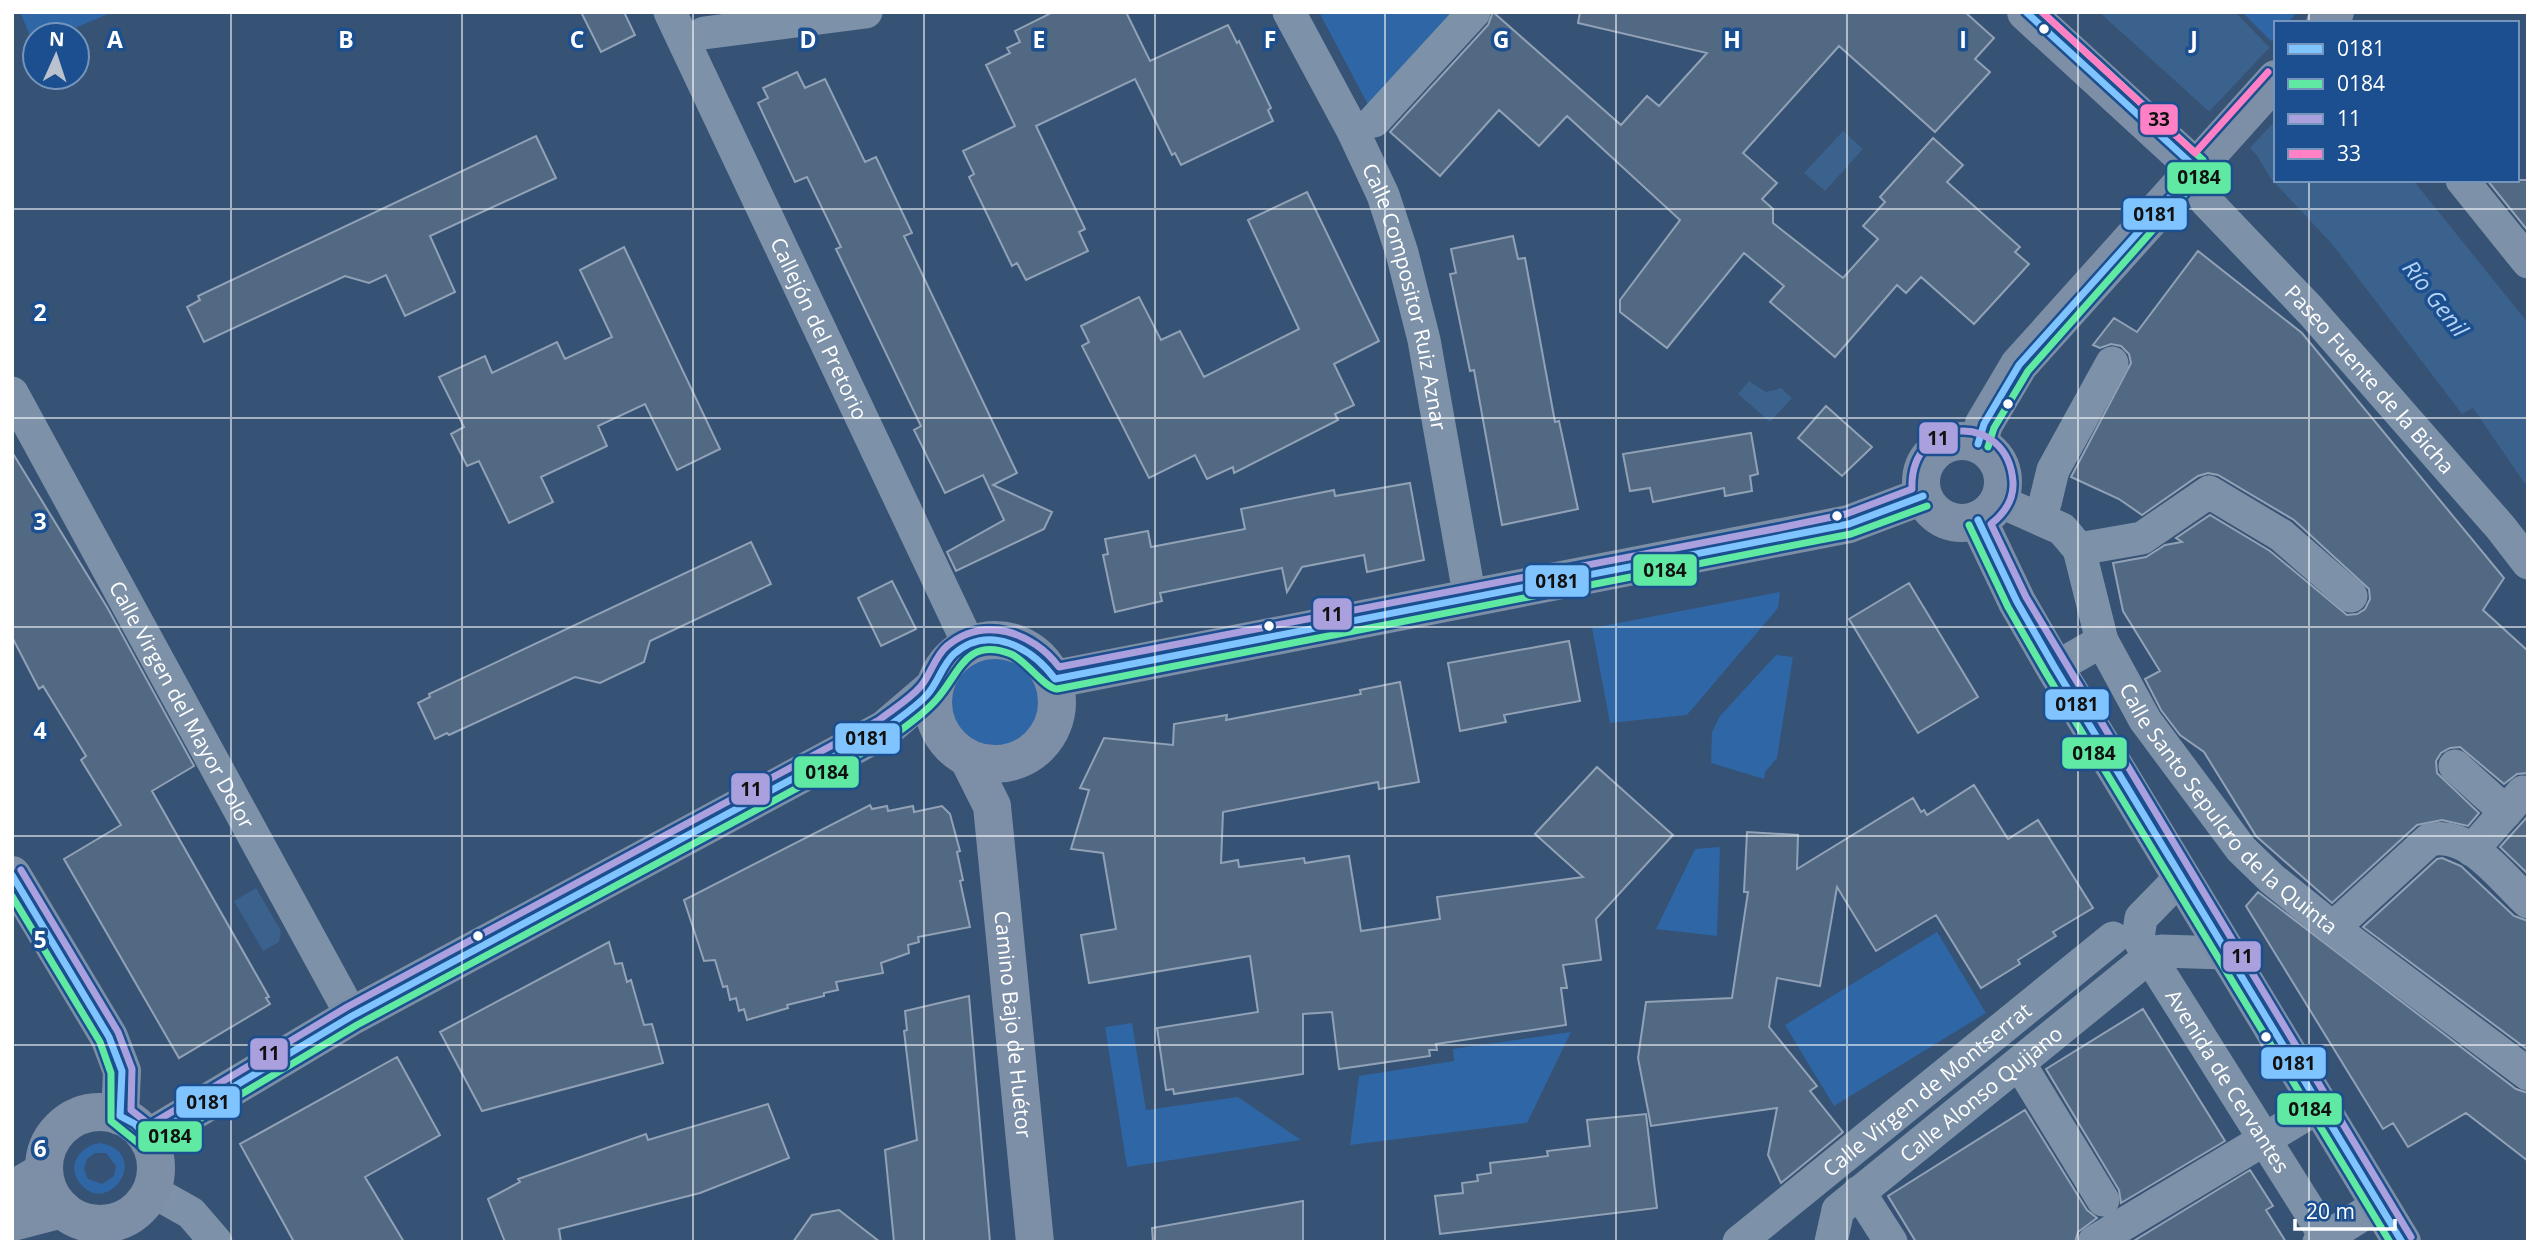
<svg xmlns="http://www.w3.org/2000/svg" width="2540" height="1254" viewBox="0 0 2540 1254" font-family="'Open Sans',sans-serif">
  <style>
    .green { fill: #2f66a5; fill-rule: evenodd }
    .water { fill: #3b618d }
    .pier { fill: #365274 }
    .building { fill: #526984; stroke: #92a2b6; stroke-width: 2 }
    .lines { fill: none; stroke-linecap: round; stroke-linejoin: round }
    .minor { stroke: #7d92a8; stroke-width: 33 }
    .major { stroke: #7d8ea7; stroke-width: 38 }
    .bus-1-casing { stroke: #1b4f8f; stroke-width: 12 }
    .bus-2-casing { stroke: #1b4f8f; stroke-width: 12 }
    .bus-3-casing { stroke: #1b4f8f; stroke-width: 12 }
    .bus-4-casing { stroke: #1b4f8f; stroke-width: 12 }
    .bus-1 { stroke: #80c4ff; stroke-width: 7 }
    .bus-2 { stroke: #60e9a3; stroke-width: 7 }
    .bus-3 { stroke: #aaa0de; stroke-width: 7 }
    .bus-4 { stroke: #ff80c4; stroke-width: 7 }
    .grid { fill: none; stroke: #fff; stroke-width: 2; stroke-opacity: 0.55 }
    .bus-dot { fill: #fff; stroke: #1b4f8f; stroke-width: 2.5 }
    .labels { text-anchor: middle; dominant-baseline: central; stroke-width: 7; stroke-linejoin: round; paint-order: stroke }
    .street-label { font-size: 21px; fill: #fff; stroke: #1b4f8f }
    .water-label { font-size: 23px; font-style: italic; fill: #b5d3f5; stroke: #1b4f8f }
    .grid-label { font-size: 23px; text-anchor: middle; font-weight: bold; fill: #fff; stroke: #1b4f8f; stroke-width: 7; stroke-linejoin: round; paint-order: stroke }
    .line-badge { stroke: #1b4f8f; stroke-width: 2.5 }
    .pale-badge-label { font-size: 19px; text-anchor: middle; font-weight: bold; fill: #111 }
  </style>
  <rect width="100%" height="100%" fill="#365274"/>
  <!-- green -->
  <path class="green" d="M20,12H113L58,35H35L34,45Z
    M1319,12H1491L1383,133Z
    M2242,12H2297L2288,23H2276V36L2271,41Z
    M1780,592L1778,608L1687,715L1610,723L1592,628Z
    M1776,655L1793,657L1777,758L1765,772L1764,779L1711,763L1712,732L1720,716Z
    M947 702a47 47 0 1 1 94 0a47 47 0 1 1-94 0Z
    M1720,847L1717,936L1656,929L1695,849Z
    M1937,932L1986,1013L1834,1106L1785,1025Z
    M1132,1023L1146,1110L1238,1097L1301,1140L1127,1167L1105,1027Z
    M1571,1032L1527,1123L1350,1145L1359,1076L1454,1061L1453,1049Z
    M100,1143C154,1153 107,1220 79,1182C66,1164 82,1145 100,1143ZM95,1153H106L116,1166L114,1176L102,1184L88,1179L84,1169L87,1159Z"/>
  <!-- water -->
  <path class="water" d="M2099,12H2235L2276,54V180H2413L2528,323V482L2525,484L2473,408L2462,414L2332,244L2271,179L2256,154Z
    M1843,131L1863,149L1825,191L1804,173Z
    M1749,381L1766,392L1781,388L1792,398L1770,422L1738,394Z
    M256,888L281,931L279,942L263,951L234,901Z"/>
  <!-- pier -->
  <path class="pier" d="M2271,46L2276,50V120L2247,151L2207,114Z"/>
  <!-- building -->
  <path class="building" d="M581,12H624L635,35L601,52Z
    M1053,12H1126L1150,61L1228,25L1237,43L1239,41L1271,108L1268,110L1273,121L1181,165L1175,153L1172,155L1135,79L1036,126L1085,229L1079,232L1088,251L1026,280L1017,263L1012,266L969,177L974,174L963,151L1015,126L986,65L1010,53L1007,48L1020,42L1015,31Z
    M1493,12L1621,125L1647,96L1659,106L1707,53L1578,23L1580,12H1965L1994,38L1975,59L1990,72L1935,132L1839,46L1743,153L1777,183L1762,199L1773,209V223L1843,278L1878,239L1863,226L1885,202L1880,197L1933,138L1963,165L1947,182L2020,247L2015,252L2029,264L1974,324L1921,277L1906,293L1897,285L1835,357L1770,302L1784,286L1744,253L1667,348L1620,312V300L1680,220L1567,116L1539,146L1499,110L1440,176L1390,132L1488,25Z
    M797,72L805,88L825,79L865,162L876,157L912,233L904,236L1017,473L993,485L1052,512L1044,529L956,571L947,552L1004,520L983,475L945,493L914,430L921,426L836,249L841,247L807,177L795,182L758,103L768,98L763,88Z
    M536,136L556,178L430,236L455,292L405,316L386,275L369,283L345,276L204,342L187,307L200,300L198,296Z
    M2487,180H2528V231Z
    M1307,192L1379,341L1334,364L1354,405L1335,414L1338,420L1234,473L1233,467L1207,479L1195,455L1149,478L1082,346L1089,342L1081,326L1139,297L1161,340L1180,331L1204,377L1299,329L1248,220Z
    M1513,236L1518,259L1525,258L1555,422L1559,421L1578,509L1502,525L1474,370L1470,371L1450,274L1456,273L1451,249Z
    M624,247L720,449L677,470L645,404L598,426L607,446L541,477L553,502L509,523L479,461L467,466L451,434L464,427L439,377L485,356L492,373L557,342L565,359L612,337L580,270Z
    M2198,251L2302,333L2504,578L2483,610L2528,651V773L2517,774L2504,784L2460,747L2450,748L2441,753L2436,761L2437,773L2479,813L2468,826L2442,820L2417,825L2332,903L2256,836L2204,752L2180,735L2161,710L2145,679L2160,671L2123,611L2113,563L2146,557L2165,545L2182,542L2176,538L2210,515L2270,551L2347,615L2357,614L2365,609L2370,599L2369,589L2294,520L2218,475L2208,473L2198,476L2142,515L2119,499L2071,477L2131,363L2129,354L2121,346L2111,344L2100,348L2093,345L2114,318L2137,332Z
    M1826,406L1872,447L1842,476L1798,438Z
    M1751,433L1758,474L1750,476L1752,491L1725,496L1724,488L1653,502L1650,488L1630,491L1623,454Z
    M12,452L107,607L194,766L152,791L269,997L266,998L270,1004L179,1058L64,859L121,825L81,760L86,756L43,686L39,689L12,637Z
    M1410,483L1424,560L1367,572L1364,555L1302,567L1287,592L1282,568L1160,593L1162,601L1115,612L1103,555L1108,554L1105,539L1148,531L1151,547L1245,529L1241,509L1334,490L1335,496Z
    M751,542L771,584L650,641L644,662L600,683L575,677L449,735L447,733L435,739L418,703L430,697L429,694Z
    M892,581L916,629L881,646L858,598Z
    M1909,583L1978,697L1918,733L1849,619Z
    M1569,641L1580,701L1504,715L1506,722L1460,731L1448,663Z
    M1400,682L1419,782L1379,789L1378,782L1223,812L1221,863L1238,860L1239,867L1304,858L1305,863L1349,856L1361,931L1440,919L1437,897L1583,877L1535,834L1597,767L1673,835L1596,919L1601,960L1563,965L1567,988H1561L1566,1025L1436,1044L1437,1050H1429L1430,1056L1339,1069L1332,1012L1303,1014V1074L1174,1094L1173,1089L1166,1090L1157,1028L1258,1012L1250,956L1089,983L1081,935L1116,929L1103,853L1071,849L1089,790L1080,788L1104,738L1173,745L1174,724L1227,715L1226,720L1361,694L1360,690Z
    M1974,785L2008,839L2038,820L2093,908L2053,932L2056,936L2018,960L2020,964L1981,988L1936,915L1876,951L1837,887L1820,986L1777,978L1769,1027L1817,1086L1810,1091L1843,1132L1781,1183L1768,1155L1777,1108L1651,1126L1638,1058L1646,1002L1732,998L1748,892H1744L1747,832L1798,835L1797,869L1913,798L1921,812L1924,810L1927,815Z
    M870,805L872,809L887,806L888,811L913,806L914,812L942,806L950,814L960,851L957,852L963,880L960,881L970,927L918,937L919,942L908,945L909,953L881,963L883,973L836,982L838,990L824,993V996L787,1005L788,1008L747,1020L744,1009L739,1011L736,998L730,1000L727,986L723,987L715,960L704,961L684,900Z
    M2528,816V874L2500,847Z
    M2442,858L2461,866L2514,916L2528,921V1050L2363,927L2437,859Z
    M2258,892L2516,1089L2528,1093V1161L2466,1113L2408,1147L2393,1123L2383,1129L2246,906Z
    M609,942L615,964L622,963L627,982L631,980L644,1025L652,1024L663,1063L482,1111L440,1032Z
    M969,996L990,1242H894L885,1150L917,1140L904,1031L907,1030L905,1011Z
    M2143,1009L2225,1141L2121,1203L2119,1190L2046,1069Z
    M397,1057L440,1135L365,1177L404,1242H294L240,1144Z
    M768,1104L789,1158L700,1193L559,1229L561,1242H505L488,1199L520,1182L518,1179L646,1134L648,1140Z
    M2025,1110L2087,1210L2097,1218L2078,1232L2075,1242H1916L1888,1196Z
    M1646,1114L1657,1208L1440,1234L1435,1196L1463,1193L1462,1183L1478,1181L1477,1175L1491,1173L1490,1163L1548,1156L1547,1151L1590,1146L1587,1120Z
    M2250,1170L2273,1206L2266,1210L2286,1242H2132Z
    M1303,1201V1242H1153L1152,1228Z
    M839,1210L880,1242H793L812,1215Z"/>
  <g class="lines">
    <!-- minor -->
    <g class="minor">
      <path id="s1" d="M670,12L969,645"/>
      <path id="s2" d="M1289,12L1353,131L1383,195L1402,253L1424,340L1470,599"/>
      <path d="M704,33L866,12"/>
      <path d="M1374,121L1474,12"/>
      <path d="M2462,180L2528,262"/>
      <path id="s3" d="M2206,201L2311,311L2501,528L2528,563"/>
      <path id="s4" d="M12,393L352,1016"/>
      <path id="s5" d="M1999,501L2062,529L2079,549L2102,641L2145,720L2241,849L2272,879L2333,928L2528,1074"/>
      <path d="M2045,503L2053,470L2112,363"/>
      <path d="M2079,549L2142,538L2209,492L2281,535L2351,596"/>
      <path d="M2055,668L2102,641"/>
      <path d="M2455,766L2506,812"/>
      <path d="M2472,850L2523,792L2528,797"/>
      <path id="s6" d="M2180,878L2141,918L2138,938L2329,1242"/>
      <path d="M2333,928L2429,840C2469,830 2501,877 2528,902"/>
      <path d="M2019,1063L2103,1200"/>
      <path d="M152,1191L191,1213L216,1242"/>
      <path d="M1859,1192L1891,1242"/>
      <path id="s7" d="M1739,1242L2113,938"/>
      <path id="s8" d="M1831,1242L1838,1210L2149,957L2161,951L2225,953"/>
      <path d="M2094,1242L2320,1106"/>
      <path d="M2319,1242L2378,1205"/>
    </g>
    <!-- major -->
    <g class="major">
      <path d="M2026,12L2196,168"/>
      <path d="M2325,23L2335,12"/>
      <circle cx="1962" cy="482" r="41"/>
      <path d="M1978,444L1984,424L2019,365L2276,79"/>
      <path d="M1978,520L2017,602L2055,668L2402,1242"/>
      <circle cx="995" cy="702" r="62"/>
      <path d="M1055,679L1849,524L1923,496"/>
      <path id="s9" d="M968,758L992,806L1035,1242"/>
      <path d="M12,875L109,1037L122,1071L120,1116"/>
      <circle cx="100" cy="1168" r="56"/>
      <path d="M148,1138L352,1016L885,729L934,687"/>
      <path d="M12,1190L44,1171"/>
      <path d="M12,1222L62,1209"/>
    </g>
    <defs>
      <path id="bus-1" d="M1978,444L1984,424L2019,365L2196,168L2026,12
        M1978,520L2017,602L2055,668L2402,1242
        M12,875L109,1037L122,1071L120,1116L135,1124L148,1138L352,1016L885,729C899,718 915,708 927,695C938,683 942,665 954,654C989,623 1032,648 1055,679L1849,524L1923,496"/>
      <path id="bus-2" d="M1988,447L1994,428L2028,371L2206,170L2203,160L2042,12
        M1969,525L2008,607L2046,673L2390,1242
        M12,896L100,1042L111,1073V1121L142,1146L151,1148L357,1025L890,738C906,726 923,715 936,700C959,675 965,636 1011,654C1027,661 1044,688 1057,689L1851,534L1927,506"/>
      <path id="bus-3" d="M21,870L118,1032L132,1069L131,1110L150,1125L347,1007L879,720C893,709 909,700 921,686C931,674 935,656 947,646C984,615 1033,632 1059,667L1779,528L1846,514L1912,489C1909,416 2008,410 2013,482C2014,500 2005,513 1991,524L2026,597L2411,1237"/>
      <path id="bus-4" d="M2042,12L2195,153L2268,72"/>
    </defs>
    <!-- bus-1 casing -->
    <use href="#bus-1" class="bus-1-casing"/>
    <!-- bus-2 casing -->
    <use href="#bus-2" class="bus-2-casing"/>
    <!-- bus-3 casing -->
    <use href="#bus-3" class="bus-3-casing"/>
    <!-- bus-4 casing -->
    <use href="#bus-4" class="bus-4-casing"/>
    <!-- bus-1 -->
    <use href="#bus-1" class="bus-1"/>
    <!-- bus-2 -->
    <use href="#bus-2" class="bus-2"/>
    <!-- bus-3 -->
    <use href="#bus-3" class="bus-3"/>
    <!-- bus-4 -->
    <use href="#bus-4" class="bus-4"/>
  </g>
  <!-- grid -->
  <path class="grid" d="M231,12V1242M462,12V1242M693,12V1242M924,12V1242M1155,12V1242M1385,12V1242M1616,12V1242M1847,12V1242M2078,12V1242M2309,12V23M2309,180V1242M12,209H2528M12,418H2528M12,627H2528M12,836H2528M12,1045H2528"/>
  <!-- markers -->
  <g class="bus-dot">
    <circle cx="2044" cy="29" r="6"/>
    <circle cx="2008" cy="404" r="6"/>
    <circle cx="1837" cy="516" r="6"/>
    <circle cx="1269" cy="626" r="6"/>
    <circle cx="478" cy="936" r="6"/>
    <circle cx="2266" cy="1037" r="6"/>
  </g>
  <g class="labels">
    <!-- street labels -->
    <g class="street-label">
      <text stroke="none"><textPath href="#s2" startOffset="310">Calle Compositor Ruiz Aznar</textPath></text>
      <text stroke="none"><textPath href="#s1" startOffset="350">Callejón del Pretorio</textPath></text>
      <text stroke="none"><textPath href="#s3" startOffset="242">Paseo Fuente de la Bicha</textPath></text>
      <text stroke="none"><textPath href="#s4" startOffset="355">Calle Virgen del Mayor Dolor</textPath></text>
      <text stroke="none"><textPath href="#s5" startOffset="402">Calle Santo Sepulcro de la Quinta</textPath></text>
      <text stroke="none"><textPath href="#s9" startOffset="273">Camino Bajo de Huétor</textPath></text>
      <text stroke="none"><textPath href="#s6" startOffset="245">Avenida de Cervantes</textPath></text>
      <text stroke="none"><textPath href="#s7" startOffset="242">Calle Virgen de Montserrat</textPath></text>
      <text stroke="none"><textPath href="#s8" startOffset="217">Calle Alonso Quijano</textPath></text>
    </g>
    <!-- water labels -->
    <g class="water-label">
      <text transform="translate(2436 298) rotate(52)">Río Genil</text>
    </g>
  </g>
  <g class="grid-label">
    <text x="115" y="48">A</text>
    <text x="346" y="48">B</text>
    <text x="577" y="48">C</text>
    <text x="808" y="48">D</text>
    <text x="1039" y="48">E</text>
    <text x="1270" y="48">F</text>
    <text x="1501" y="48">G</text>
    <text x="1732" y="48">H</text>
    <text x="1963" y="48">I</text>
    <text x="2194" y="48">J</text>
    <text x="40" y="321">2</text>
    <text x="40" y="530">3</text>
    <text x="40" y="739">4</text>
    <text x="40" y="948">5</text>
    <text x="40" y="1157">6</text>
  </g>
  <g class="line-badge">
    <rect x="2139" y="103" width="40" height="33" rx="7" fill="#ff80c4"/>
    <rect x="2166" y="161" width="66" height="34" rx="7" fill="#60e9a3"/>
    <rect x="2122" y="197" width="66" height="34" rx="7" fill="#80c4ff"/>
    <rect x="1918" y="421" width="41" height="34" rx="7" fill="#aaa0de"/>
    <rect x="1632" y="553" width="66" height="34" rx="7" fill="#60e9a3"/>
    <rect x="1524" y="564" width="66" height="34" rx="7" fill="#80c4ff"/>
    <rect x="1312" y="597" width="41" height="34" rx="7" fill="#aaa0de"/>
    <rect x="2044" y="688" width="66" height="33" rx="7" fill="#80c4ff"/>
    <rect x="834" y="722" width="67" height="33" rx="7" fill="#80c4ff"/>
    <rect x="2061" y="736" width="67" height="34" rx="7" fill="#60e9a3"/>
    <rect x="793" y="755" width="67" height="34" rx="7" fill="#60e9a3"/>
    <rect x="730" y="772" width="41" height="34" rx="7" fill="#aaa0de"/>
    <rect x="2222" y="940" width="40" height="33" rx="7" fill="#aaa0de"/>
    <rect x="249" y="1037" width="40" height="34" rx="7" fill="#aaa0de"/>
    <rect x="2260" y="1046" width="67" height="34" rx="7" fill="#80c4ff"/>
    <rect x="175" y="1085" width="66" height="34" rx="7" fill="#80c4ff"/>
    <rect x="2276" y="1092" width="67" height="34" rx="7" fill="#60e9a3"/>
    <rect x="137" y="1120" width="66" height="33" rx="7" fill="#60e9a3"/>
  </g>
  <g class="pale-badge-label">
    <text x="2159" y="126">33</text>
    <text x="2199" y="184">0184</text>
    <text x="2155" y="221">0181</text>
    <text x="1938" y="445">11</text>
    <text x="1665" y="577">0184</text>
    <text x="1557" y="588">0181</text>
    <text x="1332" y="621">11</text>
    <text x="2077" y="711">0181</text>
    <text x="867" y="745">0181</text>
    <text x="2094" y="760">0184</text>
    <text x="827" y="779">0184</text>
    <text x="751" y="796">11</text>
    <text x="2242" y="963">11</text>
    <text x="269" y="1060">11</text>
    <text x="2294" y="1070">0181</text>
    <text x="208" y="1109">0181</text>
    <text x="2310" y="1116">0184</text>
    <text x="170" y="1143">0184</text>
  </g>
  <!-- border -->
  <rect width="2540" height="1254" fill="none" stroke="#ffffff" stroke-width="28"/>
  <!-- legend -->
  <rect x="2274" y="21" width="245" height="161" fill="#1b4f8f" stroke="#7695bc" stroke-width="2"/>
  <rect x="2288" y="44" width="35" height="10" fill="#80c4ff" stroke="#7695bc" stroke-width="2"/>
  <text x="2337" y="56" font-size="21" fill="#ffffff">0181</text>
  <rect x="2288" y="79" width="35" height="10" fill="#60e9a3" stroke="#7695bc" stroke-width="2"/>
  <text x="2337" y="91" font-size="21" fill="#ffffff">0184</text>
  <rect x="2288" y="114" width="35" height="10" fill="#aaa0de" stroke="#7695bc" stroke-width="2"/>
  <text x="2337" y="126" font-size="21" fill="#ffffff">11</text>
  <rect x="2288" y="149" width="35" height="10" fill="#ff80c4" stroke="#7695bc" stroke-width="2"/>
  <text x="2337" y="161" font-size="21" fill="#ffffff">33</text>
  <!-- north arrow -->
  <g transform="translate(56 56) rotate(3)"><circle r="33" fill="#1b4f8f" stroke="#7695bc" stroke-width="2"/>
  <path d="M0-5L12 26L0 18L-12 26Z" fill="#b9c2ce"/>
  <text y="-10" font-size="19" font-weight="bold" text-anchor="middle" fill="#ffffff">N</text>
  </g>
  <!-- scale -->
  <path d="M2295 1219v10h100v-10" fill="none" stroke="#ffffff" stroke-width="3.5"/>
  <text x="2306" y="1219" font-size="21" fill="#ffffff" stroke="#1b4f8f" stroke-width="5" paint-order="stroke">20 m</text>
</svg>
